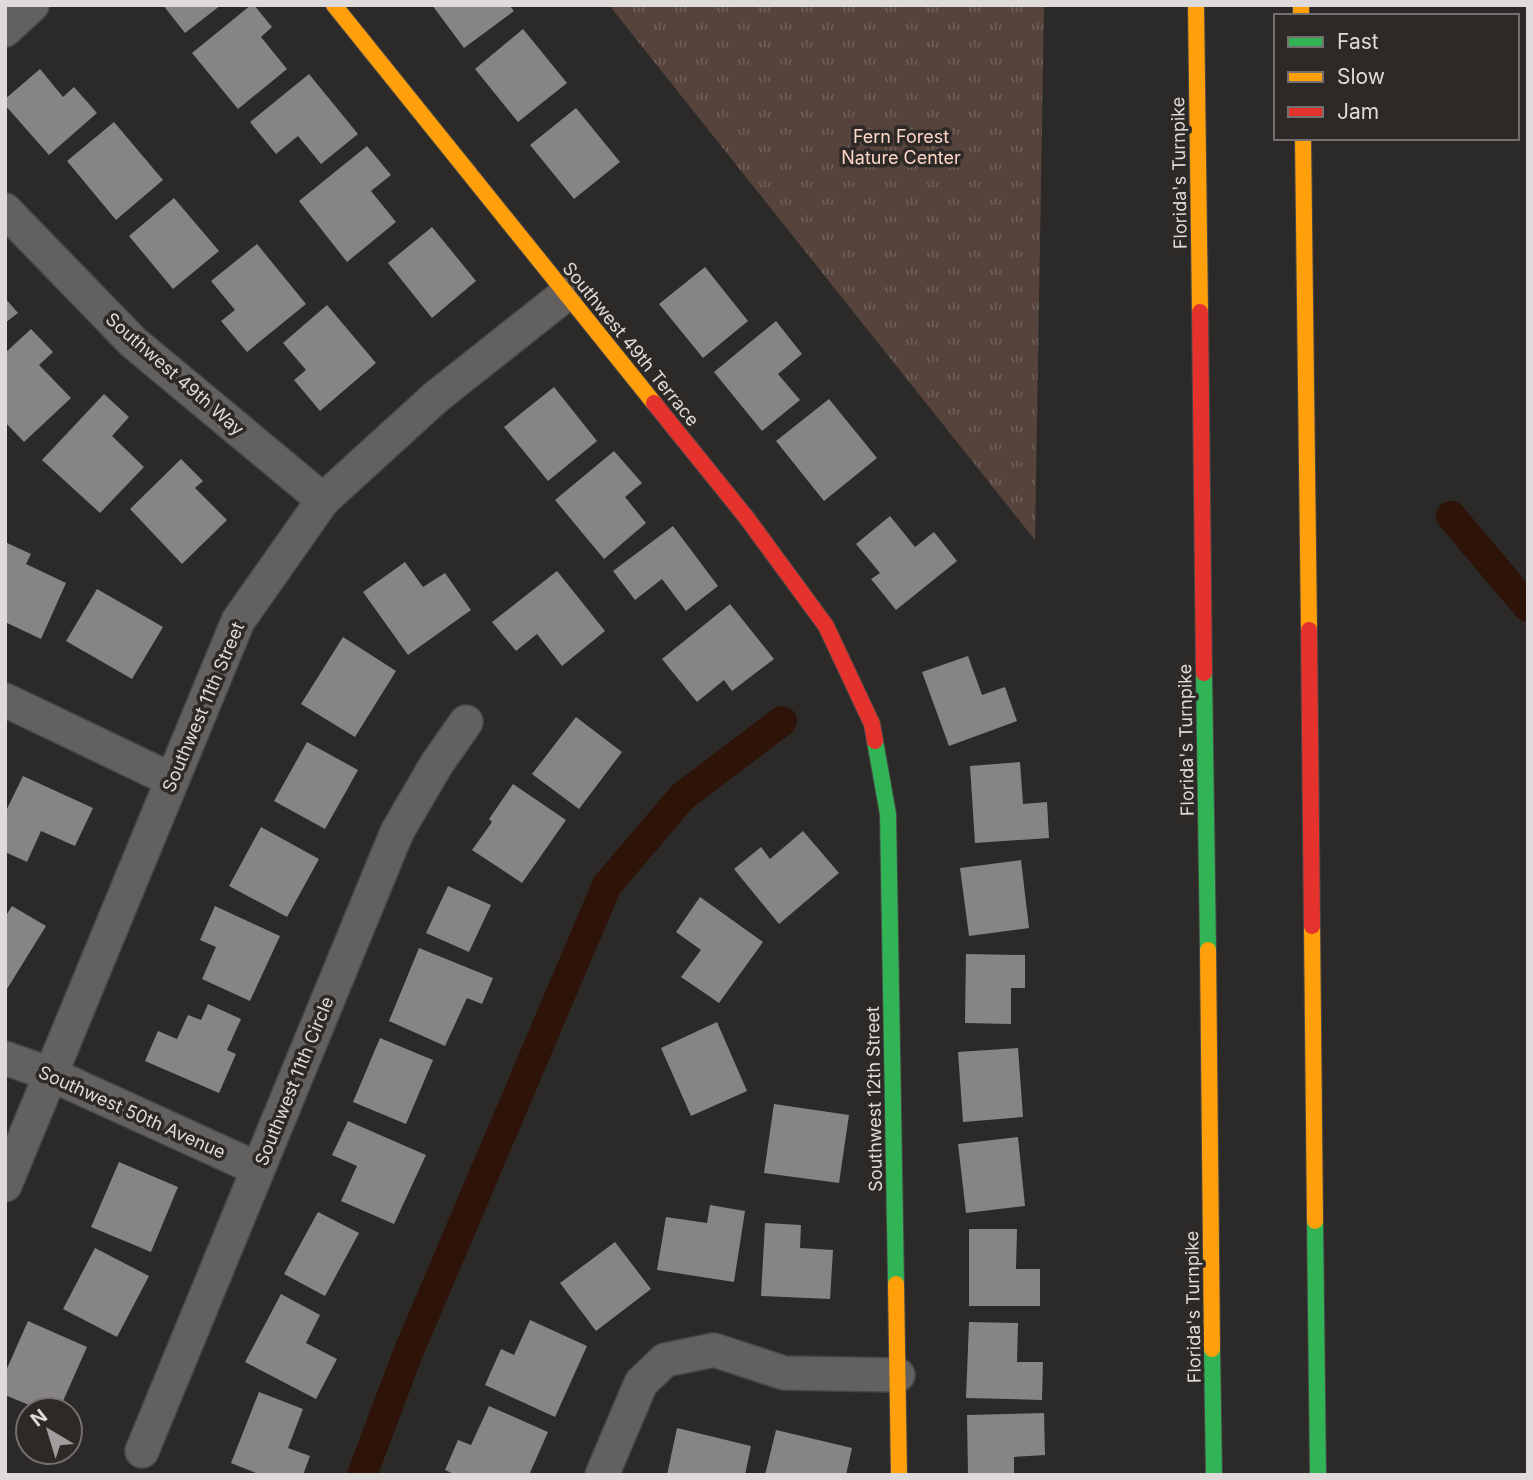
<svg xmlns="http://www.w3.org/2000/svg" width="1533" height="1480" viewBox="0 0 1533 1480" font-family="Inter,sans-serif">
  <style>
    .park { fill: url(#park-tufts) }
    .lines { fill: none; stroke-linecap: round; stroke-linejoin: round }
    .canal { stroke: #2e1308; stroke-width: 30 }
    .building { fill: #878584 }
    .street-casing { stroke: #484746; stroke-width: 36 }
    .fast-casing { stroke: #484746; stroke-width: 18 }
    .slow-casing { stroke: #484746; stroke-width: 18 }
    .jam-casing { stroke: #484746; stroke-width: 18 }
    .street { stroke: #63615f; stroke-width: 33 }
    .fast { stroke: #30b455; stroke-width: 16 }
    .slow { stroke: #ff9f0a; stroke-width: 16 }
    .jam { stroke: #e5322d; stroke-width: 16 }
    .labels { text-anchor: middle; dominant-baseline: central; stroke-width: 7; stroke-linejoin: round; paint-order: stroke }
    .park-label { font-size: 18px; fill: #fdd6c6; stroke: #2d2927 }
    .street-label { font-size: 18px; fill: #dedbda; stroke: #2d2927 }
  </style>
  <defs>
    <pattern id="park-tufts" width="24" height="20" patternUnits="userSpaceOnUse" patternTransform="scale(1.75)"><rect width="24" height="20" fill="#56443c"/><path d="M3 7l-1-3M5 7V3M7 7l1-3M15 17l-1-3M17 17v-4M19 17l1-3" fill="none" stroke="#6e5e58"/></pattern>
  </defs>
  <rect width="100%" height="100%" fill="#2c2a28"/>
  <!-- park -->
  <path class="park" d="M609,5H1044L1035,540Z"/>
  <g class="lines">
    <!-- canal -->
    <path class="canal" d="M1451,516L1528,607
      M362,1475L406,1358L607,885L682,797L782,721"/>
  </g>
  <!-- building -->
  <path class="building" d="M163,5H221L185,33Z
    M251,5H254L272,27L261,37L287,69L238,109L192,53Z
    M432,5H509L514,11L464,48Z
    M523,29L567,83L518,122L475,69Z
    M40,69L63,97L74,87L97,113L49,155L5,105V99Z
    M309,74L358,134L321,164L298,136L276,154L250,122Z
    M576,108L620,162L574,199L530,145Z
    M114,122L163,180L116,220L67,161Z
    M367,146L391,175L371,191L396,222L347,262L299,201Z
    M174,198L219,251L173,289L129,236Z
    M432,227L476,281L432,318L388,263Z
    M257,244L306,304L247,352L221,321L235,310L211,281Z
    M705,267L748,321L703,358L659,304Z
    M5,298L18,313L5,323Z
    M327,305L376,363L320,411L294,380L306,370L283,343Z
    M776,321L802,354L778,374L800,400L762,431L714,372Z
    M31,329L53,352L39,365L71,398L24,442L5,422V353Z
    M554,387L597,441L548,481L504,427Z
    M104,394L129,417L112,436L144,467L100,513L42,460Z
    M829,399L877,458L824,501L776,441Z
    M614,451L642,483L625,497L646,523L604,559L555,500Z
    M181,459L203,481L195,488L227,520L182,564L130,509Z
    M890,516L915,547L934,532L957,561L896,610L871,579L880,573L856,544Z
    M673,526L718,586L686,611L662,579L635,600L613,571Z
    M5,542L31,554L26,564L66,583L41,639L5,622Z
    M405,562L423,587L445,573L471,610L408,655L363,592Z
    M557,571L605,631L562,666L537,634L516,651L492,622Z
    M97,589L163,627L132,679L66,641Z
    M730,604L774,659L732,691L724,680L697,702L662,659Z
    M343,637L396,671L355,737L301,704Z
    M968,656L982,695L1005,687L1017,721L949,746L922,672Z
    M576,717L622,752L579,809L532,774Z
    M307,742L358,770L325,829L274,801Z
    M1020,762L1023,804L1047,802L1049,838L975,843L970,766Z
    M23,776L93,808L75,846L41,831L27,862L5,852V813Z
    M513,784L566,820L522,883L472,850L492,822L489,819Z
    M261,827L319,859L287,917L229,886Z
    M803,831L839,873L779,924L734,869L761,847L770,859Z
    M1021,860L1029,928L969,936L960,868Z
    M448,886L491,905L469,952L426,933Z
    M700,897L763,942L719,1003L681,977L701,950L676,932Z
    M12,906L46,926L7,989L5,988V917Z
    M215,906L280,936L250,1001L202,979L216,947L200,940Z
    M419,948L493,978L482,1004L467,998L445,1046L389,1021Z
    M966,954L1025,955V988H1011V1024L965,1023Z
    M208,1004L241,1019L227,1050L236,1054L219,1093L145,1061L158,1031L177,1039L188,1015L201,1020Z
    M717,1022L747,1091L691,1116L661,1048Z
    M380,1038L433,1060L406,1124L353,1102Z
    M1018,1048L1023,1117L963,1122L958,1052Z
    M774,1104L849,1115L839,1183L764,1173Z
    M348,1121L426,1155L394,1224L341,1201L357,1166L332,1155Z
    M1018,1137L1025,1206L966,1213L958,1144Z
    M119,1162L178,1187L151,1252L91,1227Z
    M710,1205L745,1211L734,1282L657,1270L666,1217L707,1223Z
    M318,1212L359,1233L325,1296L284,1274Z
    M765,1223L801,1225L800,1248L833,1250L830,1299L761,1296Z
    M969,1229H1017L1016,1269H1040V1306H969Z
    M615,1242L651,1289L596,1331L560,1283Z
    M95,1248L149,1276L117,1337L63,1309Z
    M281,1294L320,1315L306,1343L337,1359L316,1399L245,1362Z
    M530,1320L587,1346L555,1417L485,1385L501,1349L514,1355Z
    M28,1321L87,1347L59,1410H41L5,1395V1373Z
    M969,1322L1018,1323L1017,1362H1043L1042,1400L966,1398Z
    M259,1392L303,1409L288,1448L310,1456L303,1475H261L231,1463Z
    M489,1406L548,1432L529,1475H456L445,1470L458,1440L471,1445Z
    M1044,1413L1045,1455L1014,1457V1475H968L967,1415Z
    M677,1428L751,1446L745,1475H667Z
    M776,1430L852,1448L846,1475H765Z"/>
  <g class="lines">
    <defs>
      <path id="street" d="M5,30L32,5
        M5,210L133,342L323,500
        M5,700L172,780
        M5,1058L50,1074L258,1169
        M5,1185L238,621L323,500L436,397L566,294
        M142,1451L397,832L436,765L466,722
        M602,1475L641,1383L665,1360L714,1350L784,1373L898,1375"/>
      <path id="fast" d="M1204,673L1208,950
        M875,741L888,814L896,1284
        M1315,1221L1318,1475
        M1212,1349L1214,1475"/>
      <path id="slow" d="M334,5L654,403
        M1196,5L1200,312
        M1301,5V16
        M1303,138L1309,630
        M1312,926L1315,1221
        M1208,950L1212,1349
        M896,1284L899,1475"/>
      <path id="jam" d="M1200,312L1204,673
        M654,403L746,517L826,626L872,724L875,741
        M1309,630L1312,926"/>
    </defs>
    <!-- street casing -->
    <use href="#street" class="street-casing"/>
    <!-- fast casing -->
    <use href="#fast" class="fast-casing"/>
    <!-- slow casing -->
    <use href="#slow" class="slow-casing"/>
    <!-- jam casing -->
    <use href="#jam" class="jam-casing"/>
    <!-- street -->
    <use href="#street" class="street"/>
    <!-- fast -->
    <use href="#fast" class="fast"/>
    <!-- slow -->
    <use href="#slow" class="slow"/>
    <!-- jam -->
    <use href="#jam" class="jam"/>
  </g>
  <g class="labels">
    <!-- park labels -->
    <g class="park-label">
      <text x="901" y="136">Fern Forest<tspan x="901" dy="21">Nature Center</tspan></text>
    </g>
    <!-- street labels -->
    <g class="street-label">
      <text transform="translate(1179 173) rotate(-91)">Florida's Turnpike</text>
      <text transform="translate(631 344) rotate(51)">Southwest 49th Terrace</text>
      <text transform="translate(175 374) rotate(41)">Southwest 49th Way</text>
      <text transform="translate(203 707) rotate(-67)">Southwest 11th Street</text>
      <text transform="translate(1186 740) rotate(-91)">Florida's Turnpike</text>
      <text transform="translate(294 1081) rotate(-68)">Southwest 11th Circle</text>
      <text transform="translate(874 1099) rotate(-91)">Southwest 12th Street</text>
      <text transform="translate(132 1112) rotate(24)">Southwest 50th Avenue</text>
      <text transform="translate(1193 1307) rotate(-91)">Florida's Turnpike</text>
    </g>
  </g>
  <!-- border -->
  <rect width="1533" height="1480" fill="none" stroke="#dedbda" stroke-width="14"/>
  <!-- legend -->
  <rect x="1274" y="14" width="245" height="126" fill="#2d2927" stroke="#74706f" stroke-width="2"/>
  <rect x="1288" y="37" width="35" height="10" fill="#30b455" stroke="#74706f" stroke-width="2"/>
  <text x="1337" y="49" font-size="21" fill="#dedbda">Fast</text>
  <rect x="1288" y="72" width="35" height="10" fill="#ff9f0a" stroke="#74706f" stroke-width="2"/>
  <text x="1337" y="84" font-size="21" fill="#dedbda">Slow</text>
  <rect x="1288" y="107" width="35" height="10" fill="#e5322d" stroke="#74706f" stroke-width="2"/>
  <text x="1337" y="119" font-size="21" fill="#dedbda">Jam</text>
  <!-- north arrow -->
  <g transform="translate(49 1431) rotate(322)"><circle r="33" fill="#2d2927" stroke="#74706f" stroke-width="2"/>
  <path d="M0-5L12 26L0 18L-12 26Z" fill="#a09d9c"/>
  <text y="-10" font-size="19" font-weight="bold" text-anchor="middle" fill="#dedbda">N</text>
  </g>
</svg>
